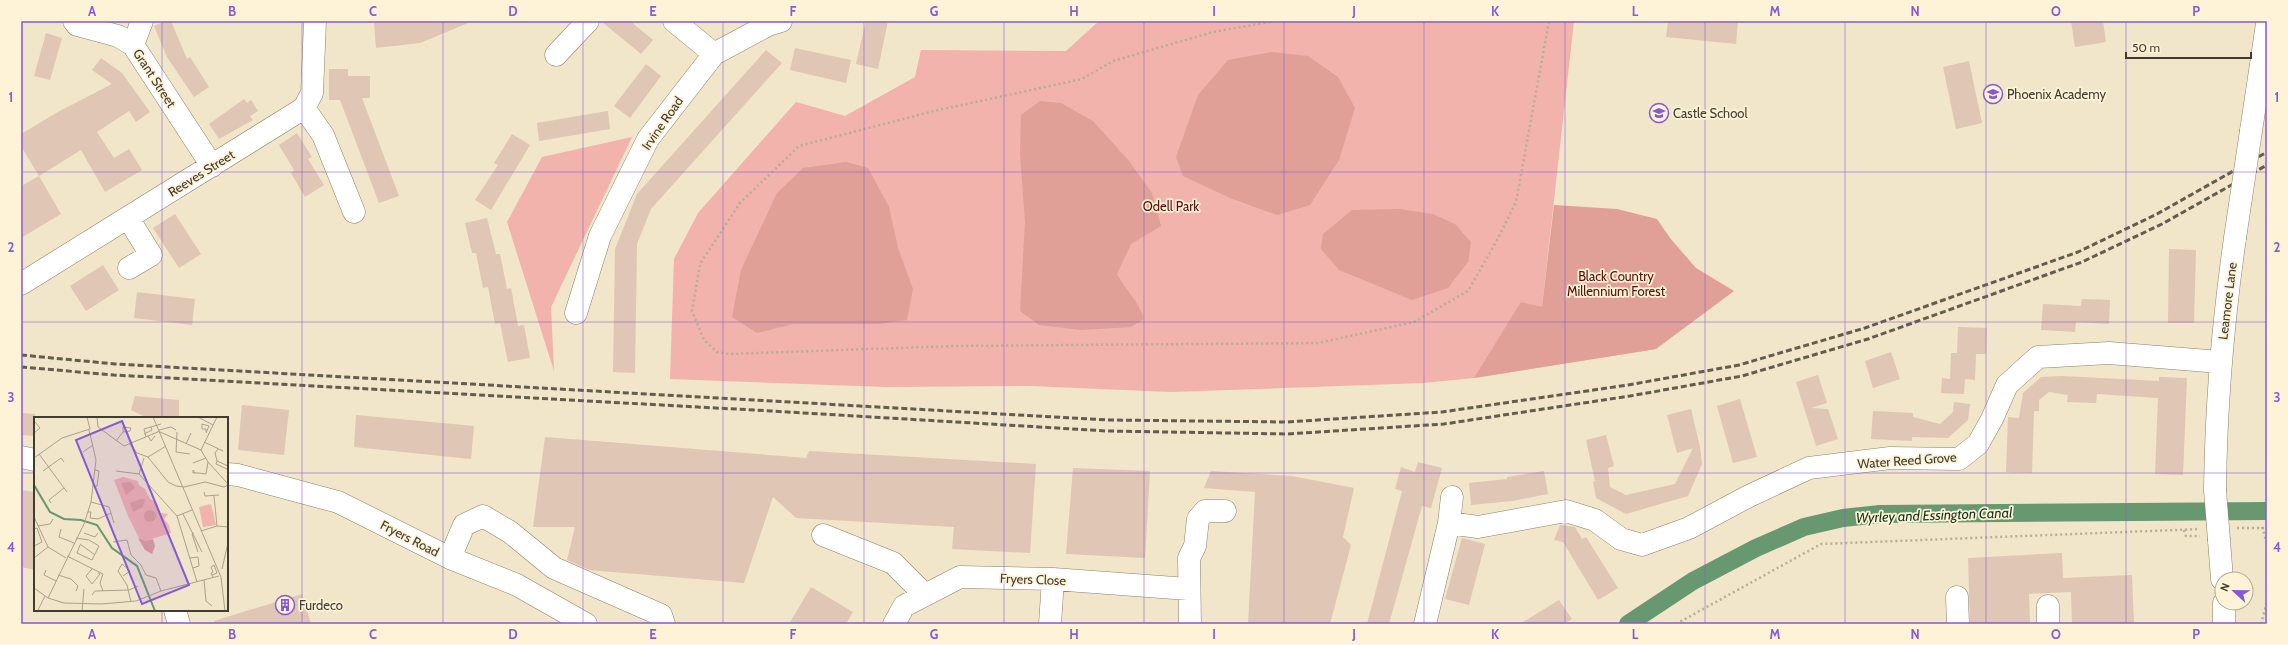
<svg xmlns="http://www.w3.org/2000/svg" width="2288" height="645" viewBox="0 0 2288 645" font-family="Cabin,sans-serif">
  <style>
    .green { fill: #f1b3ab }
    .forest { fill: #e09f97 }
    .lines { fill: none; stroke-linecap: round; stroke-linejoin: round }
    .canal { stroke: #68986f; stroke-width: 18 }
    .building { fill: #e0c6b4 }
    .minor-casing { stroke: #8c8269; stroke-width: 23 }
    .path { stroke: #b8ae98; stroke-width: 2.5; stroke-dasharray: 2 3; stroke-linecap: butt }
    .minor { stroke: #fff; stroke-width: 22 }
    .rail { stroke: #635d4f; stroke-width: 3; stroke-dasharray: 6 3; stroke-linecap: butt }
    .minor-bridge-casing { stroke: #8c8269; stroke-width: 23; stroke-linecap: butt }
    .minor-bridge { stroke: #fff; stroke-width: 22 }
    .grid { fill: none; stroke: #855ad4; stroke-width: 1; stroke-opacity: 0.55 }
    .labels { text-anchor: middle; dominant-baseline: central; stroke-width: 3.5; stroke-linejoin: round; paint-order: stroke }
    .street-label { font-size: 13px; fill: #413c31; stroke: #fef3d7 }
    .poi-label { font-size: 13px; fill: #413c31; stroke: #fef3d7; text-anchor: start }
    .park-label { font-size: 13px; fill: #590c0b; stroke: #fef3d7 }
    .water-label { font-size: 14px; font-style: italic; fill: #0f3418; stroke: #fef3d7 }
    .inset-river { fill: none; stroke: #68986f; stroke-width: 2 }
    .inset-road { fill: none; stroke: #aba18d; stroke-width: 1 }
    .view { fill: #855ad4; fill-opacity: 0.15; stroke: #855ad4; stroke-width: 2 }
    .inset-edge { fill: none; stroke: #413c31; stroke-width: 2 }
    .neatline { fill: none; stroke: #855ad4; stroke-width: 1.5 }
    .grid-label { font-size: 13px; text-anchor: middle; font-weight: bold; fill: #855ad4 }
  </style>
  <rect width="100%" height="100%" fill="#f1e5ca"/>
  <!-- green -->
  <path class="green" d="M1099,21H1574L1542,307L1656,349L1474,378L1423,383L1171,392L1031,386L886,387L670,379L674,259L698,213L796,102L845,116L915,77L921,50L1066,51Z
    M632,137L551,307L554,371L507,222L542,157Z"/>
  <!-- forest -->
  <path class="forest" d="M1272,52L1308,56L1338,77L1355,108L1339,160L1310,205L1277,215L1230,198L1183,176L1176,157L1198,95L1228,60Z
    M1040,101L1061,103L1093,121L1129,161L1152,193L1161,226L1131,244L1117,274C1126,290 1139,302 1144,319L1131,327L1081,330L1039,325L1020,311L1025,222L1020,154L1021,115Z
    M846,162L868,168L889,207L898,248L913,289L907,320L880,324H793L757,333L732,317L741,270L777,193L803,168Z
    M1554,205L1617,209L1657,219L1670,238L1696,268L1734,291L1656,349L1474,378L1521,302L1542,307Z
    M1399,209L1433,214L1455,224L1471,242L1468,262L1448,288L1412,300L1339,270L1321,249L1323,234L1352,210Z"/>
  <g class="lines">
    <!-- canal -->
    <path class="canal" d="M1628,624L1693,581L1756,548L1804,527L1843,518L1880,514L2267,511"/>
  </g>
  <!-- building -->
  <path class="building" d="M166,21H171L187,59L190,57L209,87L194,97L167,57L154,26Z
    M391,21H473L420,43L376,48L374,23Z
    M601,21H630L653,40L641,54Z
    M866,21H888L878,69L856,64Z
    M1668,21H1738L1736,44L1666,37Z
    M2071,21H2103L2106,42L2075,47Z
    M46,33L62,38L50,80L34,76Z
    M795,48L851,60L846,83L790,70Z
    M766,50L782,63L651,209L637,244L635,373L613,372L615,249L637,194Z
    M101,58L122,73L150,112L136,122L129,111L97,132L114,158L129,149L142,170L105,192L81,150L39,176L21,146V134L58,112L112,84L92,70Z
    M1969,61L1982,123L1956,129L1943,67Z
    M646,64L661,76L630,118L614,106Z
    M329,69H348V76H370V98H362L399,196L379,203L340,100H329Z
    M244,99L247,103L251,100L258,111L250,116L253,120L219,139L209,124Z
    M608,111L610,129L539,141L537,123Z
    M297,133L312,157L308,159L324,185L305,197L291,173L294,170L279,145Z
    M512,134L530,145L491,210L475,200L498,165L494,163Z
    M39,176L61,214L21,238V186Z
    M175,214L201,254L179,268L153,228Z
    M487,218L496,254H500L507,289L511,288L518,326L524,325L530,358L508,362L500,323L495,324L488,287L483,288L476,253H472L465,223Z
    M2169,249L2196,250L2194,323H2168Z
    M103,265L119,290L86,311L70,286Z
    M137,292L195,299L192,325L134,318Z
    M2082,299L2110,300L2109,324L2076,322L2075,332L2041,330L2043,304L2081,306Z
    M1958,327L1987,328L1986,354H1976L1975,380L1965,379L1964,394L1941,393L1942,378L1950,379L1951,353H1957Z
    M1891,352L1900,379L1873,388L1865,361Z
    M1818,375L1827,403L1811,408L1828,409L1838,439L1816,446L1796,382Z
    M2062,376L2159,381V377L2187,378L2183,475L2155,474L2158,398L2097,394L2096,403L2067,402L2068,395L2049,392L2039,400V411H2034L2032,473L2006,472L2008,417L2019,418L2023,393L2041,377Z
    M135,396L179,400V418H147L131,410Z
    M1740,399L1757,457L1733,463L1717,406Z
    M1954,402L1970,404L1968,420L1948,438L1912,437V441L1871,439L1873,411L1913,413V417L1940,424L1953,412Z
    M242,405L289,410L284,455L238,450Z
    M1691,409L1700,447L1702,464L1688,496L1626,514L1596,498L1593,482L1595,481L1586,440L1606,435L1614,466L1608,468L1610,487L1626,495L1675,484L1693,448L1677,453L1667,415Z
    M21,413L35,414V436L21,435Z
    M356,415L474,426L471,459L354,447Z
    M545,437L806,458L809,451L1036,464L1030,553L952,549L954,527L796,518L773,497L744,583L589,570L567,560L575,527H533Z
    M1418,462L1442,468L1431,508L1422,506L1389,624H1367L1402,491L1395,489L1401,467L1415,472Z
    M1073,468L1150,471L1145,558L1066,554Z
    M1211,471L1292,476L1354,488L1343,537L1351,545L1330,624H1248L1255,492L1204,488Z
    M1544,471L1548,494L1512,501L1471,505L1469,483L1507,479V477Z
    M21,490L35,492V570L21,567Z
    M1560,525L1575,527L1582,539L1586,537L1618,588L1598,600L1563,542L1554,540Z
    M1462,538L1485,544L1469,605L1445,599Z
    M2062,553L2063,578L2132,575L2134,624H2072L2071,592L2029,594L2030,624H1970L1968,558Z
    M811,587L853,612L846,624H789Z
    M302,594L311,624H214V621Z
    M1559,600L1572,619L1564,624H1520Z"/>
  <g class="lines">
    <defs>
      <path id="minor" d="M74,21L77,25L118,36L133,45L212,166
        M674,21L714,54
        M133,45L142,21
        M556,55L588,21
        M304,108L323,135L354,212
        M2251,131L2267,24
        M128,218L151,255L129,268
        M21,284L304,108L312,93L315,21
        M576,313L600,236L648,139L714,54L768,25L781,21
        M21,457L35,460
        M227,474L238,475L338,502L450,558L517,585L586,624
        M2215,490C2216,405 2223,322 2235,238
        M1449,523L1478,527L1566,511L1595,520L1621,539L1642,545L1689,528L1749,496L1809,468L1890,458L1959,459L1978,444L1992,419L2007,385L2038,357L2109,353L2220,362
        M823,535L893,563L925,595
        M2219,540L2222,579
        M450,558L464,525L483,516L510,532L554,568L661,615L664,624
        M1957,597L1958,624
        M2224,603V624
        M2048,606V624
        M175,610L179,624
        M894,624L904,606L960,577L1053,579L1188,589
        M1050,624L1053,579
        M1190,624L1189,558L1195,546L1198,519L1205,511H1225
        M1425,624L1449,523L1452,497"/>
    </defs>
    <!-- minor casing -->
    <use href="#minor" class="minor-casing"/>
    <!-- path -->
    <path class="path" d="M1275,21L1213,32L1113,61L1082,79L934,111L799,146L740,203L700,264L692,311L704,340L717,352L729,354L954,346L1318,343L1414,322L1468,291L1496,242L1516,202L1549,21
      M2262,527L2267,544
      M2237,528H2267
      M2184,530L2186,536H2200
      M1676,624L1821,544L2200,529
      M2261,624L2267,602"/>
    <!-- minor -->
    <use href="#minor" class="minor"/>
    <!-- rail -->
    <path class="rail" d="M21,355L115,364L1108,420L1287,422L1442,412L1628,385L1739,365L1865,328L2078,252L2157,214L2267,152
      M21,367L114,375L771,411L1107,431L1287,434L1444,424L1630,396L1742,376L1868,339L2082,262L2162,224L2267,165"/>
    <defs>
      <path id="minor-bridge" d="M2235,238L2251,131
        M2215,490L2219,540"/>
    </defs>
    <!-- minor-bridge casing -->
    <use href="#minor-bridge" class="minor-bridge-casing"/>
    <!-- minor-bridge -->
    <use href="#minor-bridge" class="minor-bridge"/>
  </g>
  <!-- grid -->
  <path class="grid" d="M162,21V418M302,21V624M443,21V624M583,21V624M723,21V624M864,21V624M1004,21V624M1144,21V624M1284,21V624M1424,21V624M1565,21V624M1705,21V624M1845,21V624M1986,21V624M2126,21V624M21,172H2267M21,322H2267M21,473H35M227,473H2267M162,610V624"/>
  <!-- icons -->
  <defs>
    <symbol id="school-ring" viewBox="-11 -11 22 22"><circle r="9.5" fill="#fef3d7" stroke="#855ad4" stroke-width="1.5"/><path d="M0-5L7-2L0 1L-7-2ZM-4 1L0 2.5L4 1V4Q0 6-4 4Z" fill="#855ad4"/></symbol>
    <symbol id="building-ring" viewBox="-11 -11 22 22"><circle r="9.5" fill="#fef3d7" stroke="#855ad4" stroke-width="1.5"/><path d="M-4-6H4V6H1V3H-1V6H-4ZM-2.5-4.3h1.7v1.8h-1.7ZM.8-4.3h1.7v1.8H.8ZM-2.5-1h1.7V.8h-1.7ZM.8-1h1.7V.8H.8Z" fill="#855ad4"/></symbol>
  </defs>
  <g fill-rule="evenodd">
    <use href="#school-ring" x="1982" y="83" width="22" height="22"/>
    <use href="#school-ring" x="1648" y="102" width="22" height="22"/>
    <use href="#building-ring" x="274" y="594" width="22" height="22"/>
  </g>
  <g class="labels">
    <!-- street labels -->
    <g class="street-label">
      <text transform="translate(155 78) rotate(57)">Grant Street</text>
      <text transform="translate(662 123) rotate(-55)">Irvine Road</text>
      <text transform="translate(201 173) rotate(-32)">Reeves Street</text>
      <text transform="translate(2227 301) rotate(-83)">Leamore Lane</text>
      <text transform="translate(1907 460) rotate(-4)">Water Reed Grove</text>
      <text transform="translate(410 538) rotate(27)">Fryers Road</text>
      <text transform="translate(1033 579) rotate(2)">Fryers Close</text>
    </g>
    <!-- poi labels -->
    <g class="poi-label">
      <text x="2007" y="94">Phoenix Academy</text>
      <text x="1673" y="113">Castle School</text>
      <text x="299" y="605">Furdeco</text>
    </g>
    <!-- park labels -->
    <g class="park-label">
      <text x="1171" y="206">Odell Park</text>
      <text x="1616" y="276">Black Country<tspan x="1616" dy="15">Millennium Forest</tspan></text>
    </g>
    <!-- water labels -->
    <g class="water-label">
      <text transform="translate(1934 515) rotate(-2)">Wyrley and Essington Canal</text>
    </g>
  </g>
  <!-- overview -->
  <g transform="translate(34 417)">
    <rect width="194" height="194" fill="#f1e5ca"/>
    <path d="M89,60L104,64L105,68L111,72L116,82L123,86L126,96L134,97L130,102L135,108L137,116L111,124V133L94,99L80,63ZM177,87L182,108L169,110L165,90Z" fill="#f1b3ab"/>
    <path d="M97,65L101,71L92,78L87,66ZM107,82H111L109,90L99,95L96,86ZM110 99a6 6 0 1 1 12 0a6 6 0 1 1-12 0ZM104,121L111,124L119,122L121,129L118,137L111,133Z" fill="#e09f97"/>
    <path class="inset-river" d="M0,68L16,95L30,102L47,103L63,108L78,131L103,149L121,194"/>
    <path class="inset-road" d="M63,0L64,10L90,29L126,14M119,0L187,160L191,194M164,0L179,8M125,13L137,10L142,13M126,15L167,33L174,45L194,67M143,15L142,35L156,37M0,16L6,11L1,5M172,16L175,9L168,7V12H172V15M110,17L118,13L117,10M114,19L117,24L121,19M112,20L110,12L127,7M82,24L89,15V10L97,11L96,14L89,15M170,25L189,34M96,27L103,36L114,40L134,65L142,69L150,70L171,65L190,70L194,68M152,27L157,16M167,33L183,0M49,35L59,28M5,37L33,75M114,40L132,29M0,41L28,21L56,12L53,0M183,44L181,36L184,32M159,46L172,41M193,52L182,47L183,44L194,49M9,54L27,41L30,45M82,54L105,57L143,99L158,93M161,56L159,53V56H165L172,57L174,45M105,57L110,41M60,70L63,69L65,54L61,53M170,75L171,79L185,78M180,79L183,109M57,85L75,90L80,106M17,86L15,83L30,71M54,95H57L56,101L64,102L77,96M149,97L168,135M143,99L163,165M0,100L14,130L32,141M4,109L16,107L19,102M0,112L3,111L8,125L0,129M27,112L25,120L40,126M167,114L183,109L194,110M50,116L61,120L64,116M160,116L158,117L164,135M42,121L55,123L65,129L58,143L43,136L46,128M93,123L97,138L107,148L112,158L122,161L127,174M79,125L93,123M46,127L61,138M33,139L69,157L66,166L69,174M0,141L14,130M156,141L164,140L165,149L159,151M58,152L52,159L58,167L66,157L64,156M188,152L194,126M12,153L10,158L22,164M24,158L37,162L44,169L42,174M178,158L183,156L180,148L177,150L179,155L177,156L179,160M89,159L96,154L88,147L84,154L93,168L97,185M170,163L172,184L178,189M0,171L14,181L30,186L67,187L102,184L127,174L185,159M58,178L61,174L95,173L104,169M14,181L50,107L57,85L62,43L55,13M4,193L11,179M48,194L50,172"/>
    <path class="view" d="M88,4L155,168L108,187L42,23Z"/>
    <rect width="194" height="194" class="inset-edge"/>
  </g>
  <!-- border -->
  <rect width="2288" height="645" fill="none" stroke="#fef3d7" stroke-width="44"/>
  <!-- north arrow -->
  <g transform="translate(2234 591) rotate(292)"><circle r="19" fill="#fef3d7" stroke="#b2aa95"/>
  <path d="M0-3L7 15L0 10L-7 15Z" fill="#855ad4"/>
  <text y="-6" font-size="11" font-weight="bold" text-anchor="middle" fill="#413c31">N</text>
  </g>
  <!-- scale -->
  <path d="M2126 52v6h125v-6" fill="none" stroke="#413c31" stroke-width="2"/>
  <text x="2132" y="52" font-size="12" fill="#413c31" stroke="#fef3d7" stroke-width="3" paint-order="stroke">50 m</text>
  <rect x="22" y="22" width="2244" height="601" class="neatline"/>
  <g class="grid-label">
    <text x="92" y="16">A</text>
    <text x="232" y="16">B</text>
    <text x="373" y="16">C</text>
    <text x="513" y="16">D</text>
    <text x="653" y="16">E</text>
    <text x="793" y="16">F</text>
    <text x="934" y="16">G</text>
    <text x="1074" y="16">H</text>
    <text x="1214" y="16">I</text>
    <text x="1354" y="16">J</text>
    <text x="1495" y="16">K</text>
    <text x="1635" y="16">L</text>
    <text x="1775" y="16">M</text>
    <text x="1915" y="16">N</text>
    <text x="2056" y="16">O</text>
    <text x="2196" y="16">P</text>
    <text x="11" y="102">1</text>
    <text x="2277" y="102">1</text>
    <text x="11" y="252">2</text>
    <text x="2277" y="252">2</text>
    <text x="11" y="402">3</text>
    <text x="2277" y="402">3</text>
    <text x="11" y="552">4</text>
    <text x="2277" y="552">4</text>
    <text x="92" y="639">A</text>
    <text x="232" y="639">B</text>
    <text x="373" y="639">C</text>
    <text x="513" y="639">D</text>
    <text x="653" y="639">E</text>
    <text x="793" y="639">F</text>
    <text x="934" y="639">G</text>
    <text x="1074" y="639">H</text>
    <text x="1214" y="639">I</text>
    <text x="1354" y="639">J</text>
    <text x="1495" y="639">K</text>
    <text x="1635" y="639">L</text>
    <text x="1775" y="639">M</text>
    <text x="1915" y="639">N</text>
    <text x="2056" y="639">O</text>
    <text x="2196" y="639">P</text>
  </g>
</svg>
